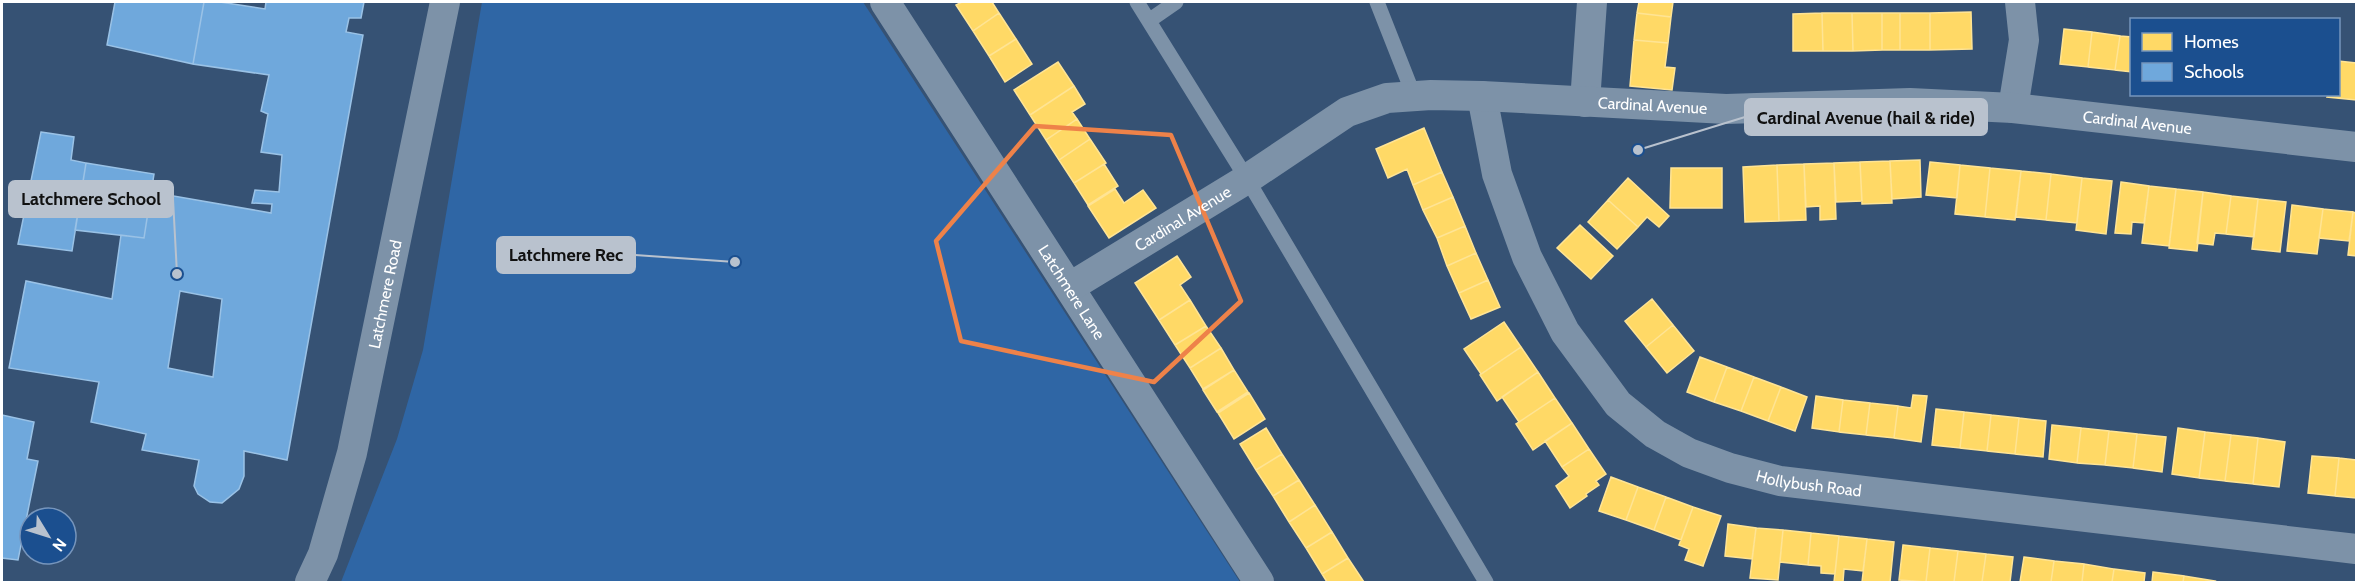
<svg xmlns="http://www.w3.org/2000/svg" width="2358" height="584" viewBox="0 0 2358 584" font-family="Cabin,sans-serif">
  <style>
    .green { fill: #2f66a5 }
    .homes { fill: #ffd966; stroke: #ffe494; stroke-width: 1.5 }
    .schools { fill: #6fa8dc; stroke: #9ac2e6; stroke-width: 1.5; fill-rule: evenodd }
    .lines { fill: none; stroke-linecap: round; stroke-linejoin: round }
    .service { stroke: #7d92a8; stroke-width: 15 }
    .minor { stroke: #7d92a8; stroke-width: 30 }
    .marked { fill: none; stroke: #ee8249; stroke-width: 4.5; stroke-linejoin: round }
    .labels { text-anchor: middle; dominant-baseline: central; stroke-width: 6; stroke-linejoin: round; paint-order: stroke }
    .street-label { font-size: 16px; fill: #fff; stroke: #1b4f8f }
    .leader { fill: none; stroke: #b9c2ce; stroke-width: 2 }
    .callout-dot { fill: #b9c2ce; stroke: #1b4f8f; stroke-width: 2 }
    .callout { fill: #b9c2ce; stroke: #b9c2ce; stroke-width: 2 }
    .callout-label { font-size: 18px; text-anchor: middle; font-weight: bold; fill: #111 }
  </style>
  <rect width="100%" height="100%" fill="#365274"/>
  <!-- green -->
  <path class="green" d="M482,2H863L1240,582H341L397,439L423,350Z"/>
  <!-- homes -->
  <path class="homes" d="M962,2H992L999,13L973,31L956,5Z
    M1639,2H1673L1671,17L1637,13Z
    M1971,12L1972,49L1930,50V13Z
    M999,13L1016,39L989,56L973,31Z
    M1637,13L1671,17L1668,43L1634,40Z
    M1822,13L1823,51H1793V14Z
    M1822,13H1852L1853,51H1823Z
    M1852,13H1882V50L1853,51Z
    M1882,13H1900V50H1882Z
    M1900,13H1930V50H1900Z
    M2064,29L2092,32L2088,67L2060,64Z
    M2092,32L2120,36L2115,70L2088,67Z
    M2120,36L2132,37V72L2115,70Z
    M1016,39L1032,64L1005,82L989,56Z
    M1634,40L1668,43L1665,67L1675,68L1672,90L1630,86Z
    M2338,61L2356,63V100L2327,97L2328,94H2338Z
    M1058,62L1074,86L1030,115L1014,90Z
    M1074,86L1085,104L1072,112L1077,119L1046,140L1030,115Z
    M1077,119L1090,139L1059,160L1046,140Z
    M1424,128L1442,172L1413,185L1407,169L1388,178L1376,149Z
    M1090,139L1106,163L1074,183L1059,160Z
    M1920,160L1921,197L1892,199L1890,161Z
    M1890,161L1892,203L1862,204L1860,162Z
    M1860,162L1862,201L1836,202L1834,163Z
    M1930,162L1960,165L1957,198L1926,195Z
    M1834,163L1836,219L1820,220V206L1806,207L1804,164Z
    M1104,164L1118,186L1088,205L1074,183Z
    M1804,164L1806,220L1779,221L1777,165Z
    M1777,165L1779,221L1745,222L1743,167Z
    M1960,165L1990,168L1985,217L1955,214Z
    M1671,168H1722V208H1670Z
    M1990,168L2021,171L2015,220L1985,217Z
    M2021,171L2051,174L2046,220L2016,217Z
    M1442,172L1453,197L1423,210L1413,185Z
    M2051,174L2082,178L2077,223L2046,220Z
    M1628,178L1669,216L1659,227L1647,217L1638,227L1608,200Z
    M2082,178L2112,181L2106,234L2076,230Z
    M2121,182L2149,186L2144,223L2132,222L2131,234L2115,233Z
    M2149,186L2176,189L2169,246L2142,243Z
    M1115,189L1124,203L1143,190L1156,208L1109,238L1088,206Z
    M2176,189L2203,192L2197,251L2169,248Z
    M2203,192L2231,196L2226,234L2215,233L2213,245L2197,243Z
    M2231,196L2258,199L2254,237L2226,234Z
    M1453,197L1465,226L1437,238L1423,210Z
    M2258,199L2286,202L2280,252L2252,249Z
    M1608,200L1638,227L1617,249L1588,222Z
    M2292,205L2323,209L2317,254L2287,251Z
    M2323,209L2353,212L2349,241L2319,238Z
    M2353,212L2356,213V256L2348,255Z
    M1580,225L1613,256L1591,279L1557,248Z
    M1465,226L1476,253L1447,266L1437,238Z
    M1476,253L1488,280L1459,293L1447,266Z
    M1177,256L1191,277L1180,285L1190,300L1159,320L1135,283Z
    M1488,280L1500,307L1471,319L1459,293Z
    M1652,299L1673,325L1646,347L1625,321Z
    M1190,300L1206,326L1175,345L1159,320Z
    M1504,322L1521,347L1481,374L1464,349Z
    M1673,325L1694,351L1667,373L1646,347Z
    M1206,326L1221,348L1190,368L1175,345Z
    M1521,347L1538,372L1497,401L1480,375Z
    M1221,348L1234,370L1203,389L1190,368Z
    M1700,357L1727,367L1714,402L1687,392Z
    M1727,367L1754,377L1741,411L1714,402Z
    M1234,370L1248,392L1217,412L1203,390Z
    M1538,372L1555,398L1519,422L1502,397Z
    M1754,377L1781,387L1768,421L1741,411Z
    M1781,387L1807,397L1795,431L1768,421Z
    M1249,393L1265,419L1234,439L1218,413Z
    M1913,395L1927,396L1921,442L1894,438L1898,406L1911,408Z
    M1816,396L1843,400L1839,432L1812,428Z
    M1555,398L1572,423L1533,450L1516,424Z
    M1843,400L1870,403L1866,435L1839,432Z
    M1870,403L1898,406L1894,438L1866,435Z
    M1936,409L1964,412L1960,448L1932,445Z
    M1964,412L1991,415L1987,451L1960,448Z
    M1991,415L2019,418L2015,454L1987,451Z
    M2019,418L2046,421L2043,457L2015,454Z
    M1572,423L1589,449L1562,467L1545,441Z
    M2052,425L2081,428L2077,463L2049,459Z
    M1266,428L1282,454L1256,470L1240,444Z
    M2081,428L2109,431L2105,465L2077,463Z
    M2178,428L2205,432L2199,478L2172,474Z
    M2109,431L2137,434L2133,468L2105,465Z
    M2205,432L2231,435L2225,481L2199,478Z
    M2137,434L2166,437L2162,472L2133,468Z
    M2231,435L2258,438L2253,484L2225,481Z
    M2258,438L2285,442L2279,487L2253,484Z
    M1589,449L1606,474L1596,481L1599,485L1586,494L1587,496L1570,508L1556,486L1569,476L1562,467Z
    M1282,454L1299,480L1273,496L1256,470Z
    M2312,456L2339,458L2335,496L2308,493Z
    M2339,458L2356,460V498L2335,496Z
    M1611,477L1638,487L1626,520L1599,511Z
    M1299,480L1315,505L1289,522L1273,496Z
    M1638,487L1666,497L1654,530L1626,520Z
    M1666,497L1693,507L1681,540L1654,530Z
    M1315,505L1332,532L1306,548L1289,522Z
    M1693,507L1721,516L1703,566L1685,560L1689,549L1679,545Z
    M1728,524L1756,528L1752,559L1725,556Z
    M1756,528L1783,530L1778,580L1750,578Z
    M1783,530L1811,533L1808,565L1780,562Z
    M1332,532L1348,558L1322,574L1306,548Z
    M1811,533L1839,536L1835,574L1821,573V566L1808,565Z
    M1839,536L1867,539L1863,571L1844,569L1843,582H1834Z
    M1867,539L1894,542L1890,582H1862Z
    M1903,545L1930,548L1926,582L1899,580Z
    M1930,548L1958,551L1954,582H1926Z
    M1958,551L1986,554L1982,582H1954Z
    M1986,554L2013,557L2010,582H1982Z
    M2024,557L2054,561L2051,582H2020Z
    M1348,558L1364,582H1327L1322,574Z
    M2054,561L2084,564L2082,582H2051Z
    M2084,564L2114,569L2112,582H2082Z
    M2114,569L2145,573L2144,582H2112Z
    M2153,572L2184,576L2183,582H2152Z
    M2184,576L2215,581L2214,582H2183Z"/>
  <!-- schools -->
  <path class="schools" d="M115,2H204L193,64L107,45Z
    M204,2H220L265,9L266,2H364L361,18H349L346,32L363,35L287,460L244,451V476L239,489L222,503L210,502L198,494L194,486L199,460L142,450L146,434L91,422L99,382L9,368L26,281L112,299L121,235L144,238L151,192L271,213L272,204L252,203L255,190L279,192L282,155L261,152L268,114L261,111L269,75L193,64ZM180,291L222,299L213,377L168,368Z
    M41,132L74,137L71,160L86,163L72,251L18,244Z
    M86,163L154,174L144,238L75,230Z
    M2,415L34,422L27,459L38,461L18,560L2,558Z"/>
  <g class="lines">
    <!-- service -->
    <path class="service" d="M1137,2L1247,179L1486,582
      M1377,2L1414,96
      M1150,20L1176,2"/>
    <!-- minor -->
    <g class="minor">
      <path id="s1" d="M885,2L1259,582"/>
      <path id="s2" d="M1482,96L1497,174L1527,257L1565,332L1618,404L1655,434L1689,453L1730,468L1780,481L2356,549"/>
      <path d="M1585,102L1592,2"/>
      <path d="M2013,108L2024,40L2020,2"/>
      <path id="s3" d="M1070,287L1247,179L1347,112L1387,98L1431,95L1482,96L1726,109L1910,103L2013,108L2356,147"/>
      <path id="s4" d="M310,582L323,554L352,453L445,2"/>
    </g>
  </g>
  <!-- marked area -->
  <path class="marked" d="M1035,126L1171,135L1241,301L1154,382L961,341L936,241Z"/>
  <g class="labels">
    <!-- street labels -->
    <g class="street-label">
      <text stroke="none"><textPath href="#s3" startOffset="636">Cardinal Avenue</textPath></text>
      <text stroke="none"><textPath href="#s3" startOffset="1122">Cardinal Avenue</textPath></text>
      <text stroke="none"><textPath href="#s3" startOffset="132">Cardinal Avenue</textPath></text>
      <text stroke="none"><textPath href="#s1" startOffset="345">Latchmere Lane</textPath></text>
      <text stroke="none"><textPath href="#s4" startOffset="298">Latchmere Road</textPath></text>
      <text stroke="none"><textPath href="#s2" startOffset="552">Hollybush Road</textPath></text>
    </g>
  </g>
  <!-- callouts -->
  <path class="leader" d="M1638 150L1745 117M177 274L173 199M735 262L635 255"/>
  <g class="callout-dot">
    <circle cx="1638" cy="150" r="6"/>
    <circle cx="177" cy="274" r="6"/>
    <circle cx="735" cy="262" r="6"/>
  </g>
  <g class="callout">
    <rect x="1745" y="99" width="242" height="36" rx="6"/>
    <rect x="9" y="181" width="164" height="36" rx="6"/>
    <rect x="497" y="237" width="138" height="36" rx="6"/>
  </g>
  <g class="callout-label">
    <text x="1866" y="124">Cardinal Avenue (hail &amp; ride)</text>
    <text x="91" y="205">Latchmere School</text>
    <text x="566" y="261">Latchmere Rec</text>
  </g>
  <!-- border -->
  <rect width="2358" height="584" fill="none" stroke="#ffffff" stroke-width="6"/>
  <!-- legend -->
  <rect x="2130" y="18" width="210" height="78" fill="#1b4f8f" stroke="#7695bc" stroke-width="1.5"/>
  <rect x="2142" y="33" width="30" height="18" fill="#ffd966" stroke="#7695bc" stroke-width="1.5"/>
  <text x="2184" y="48" font-size="18" fill="#ffffff">Homes</text>
  <rect x="2142" y="63" width="30" height="18" fill="#6fa8dc" stroke="#7695bc" stroke-width="1.5"/>
  <text x="2184" y="78" font-size="18" fill="#ffffff">Schools</text>
  <!-- north arrow -->
  <g transform="translate(48 536) rotate(128)"><circle r="28" fill="#1b4f8f" stroke="#7695bc" stroke-width="1.5"/>
  <path d="M0-4.5L10 22L0 15L-10 22Z" fill="#b9c2ce"/>
  <text y="-9" font-size="16" font-weight="bold" text-anchor="middle" fill="#ffffff">N</text>
  </g>
</svg>
